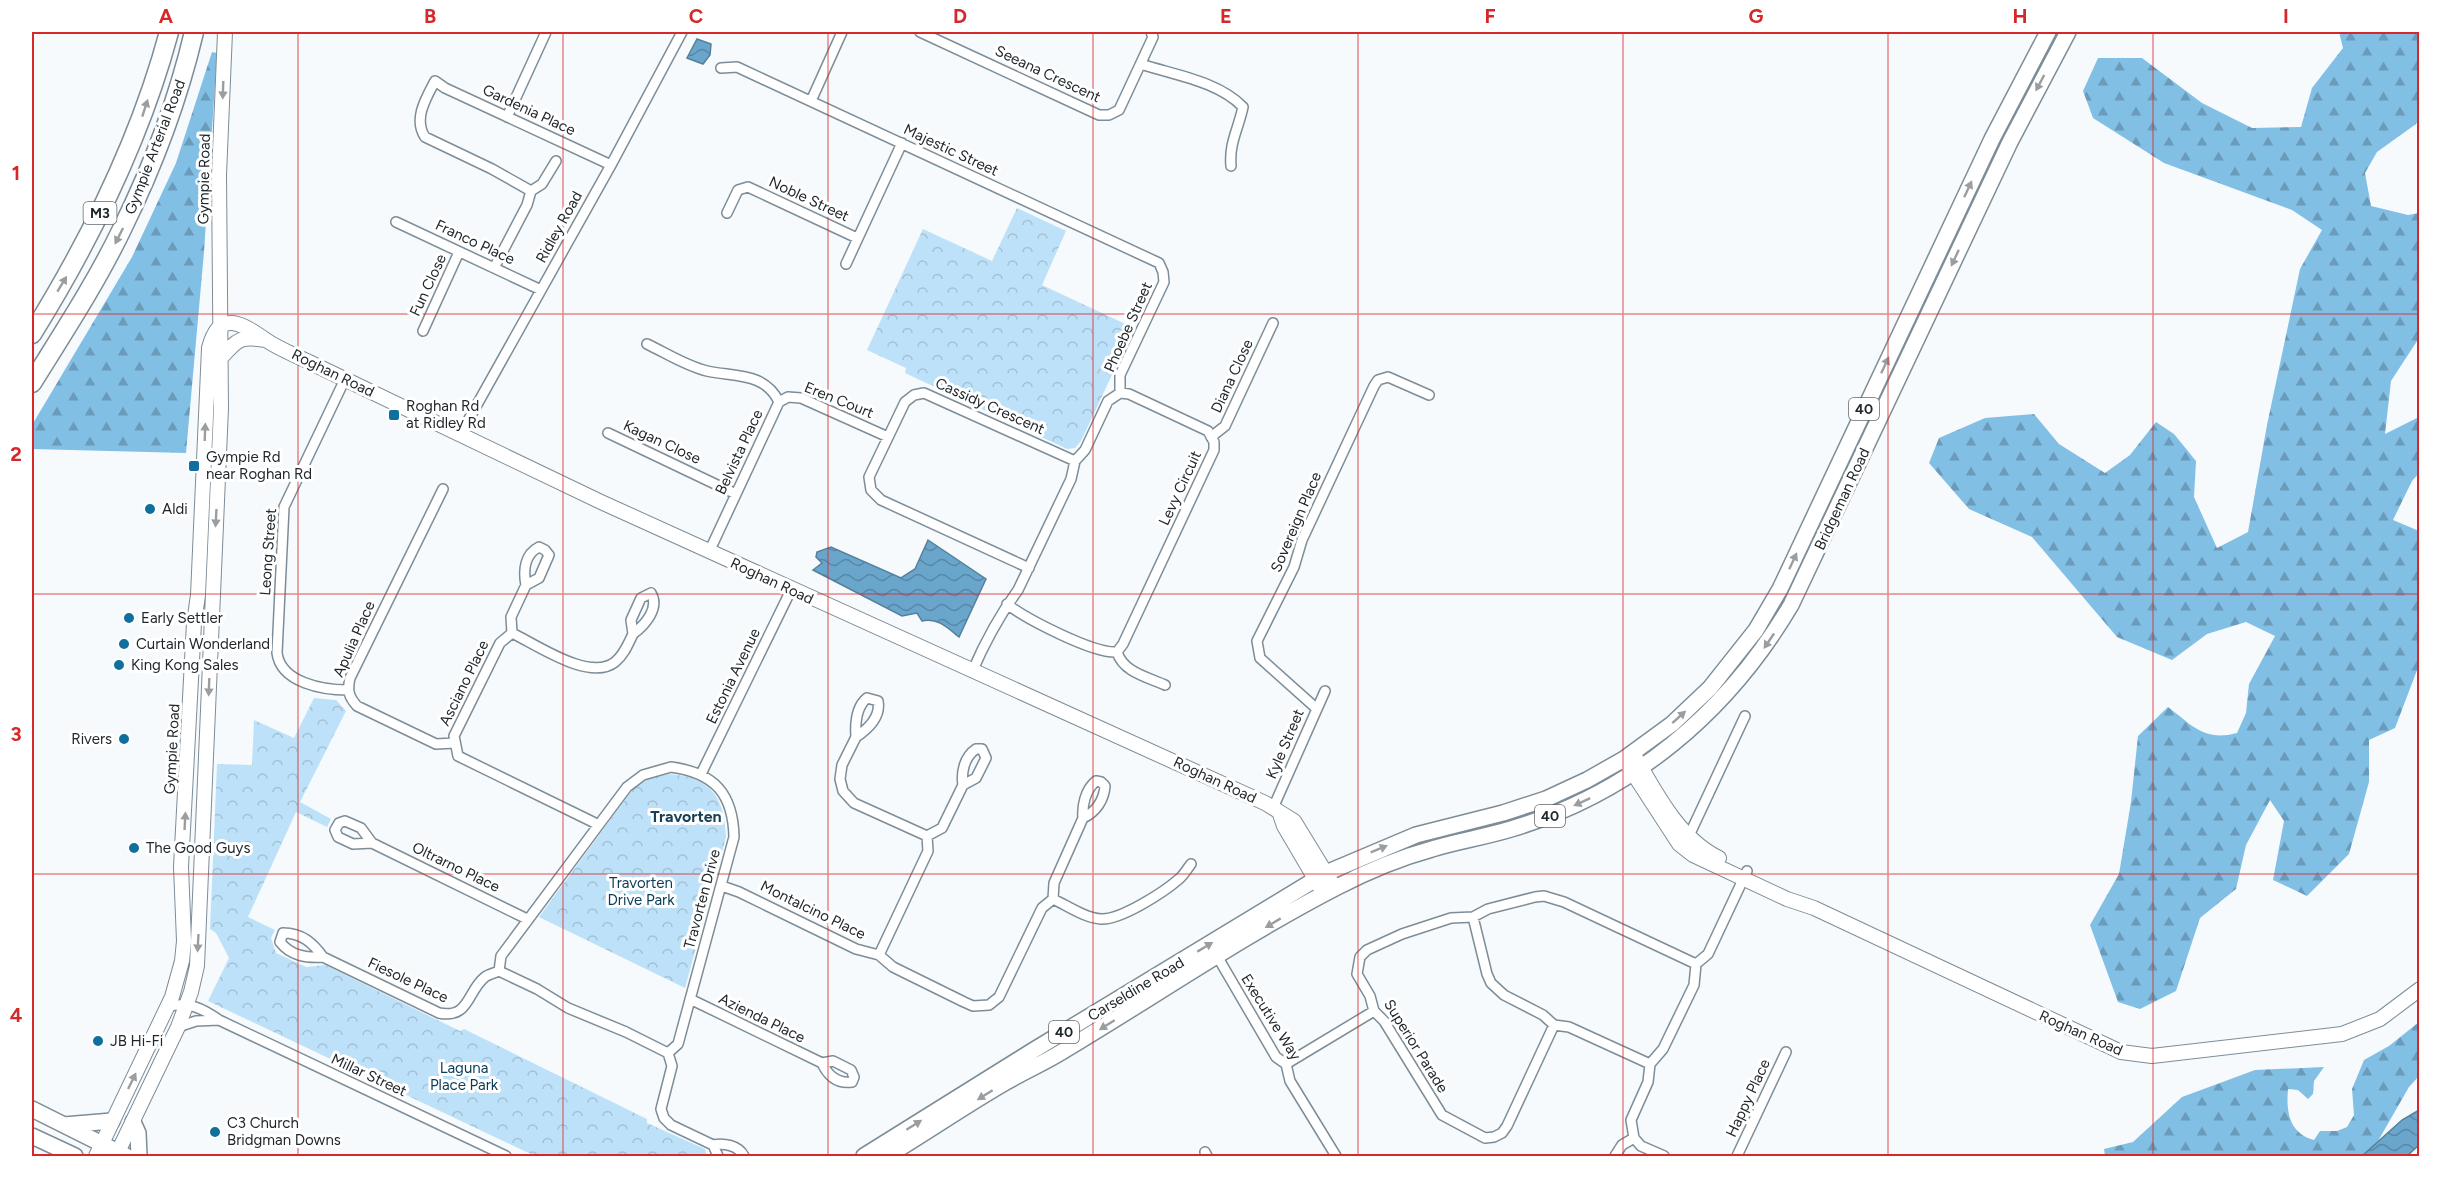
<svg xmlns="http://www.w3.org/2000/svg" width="2451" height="1188" viewBox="0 0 2451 1188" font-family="Figtree,sans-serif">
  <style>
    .forest { fill: url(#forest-firs) }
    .park { fill: url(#park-crowns) }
    .water { fill: url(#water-waves); stroke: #54809c; stroke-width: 1.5 }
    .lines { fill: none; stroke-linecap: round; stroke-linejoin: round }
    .street-casing { stroke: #7d8d98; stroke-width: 12 }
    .secondary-casing { stroke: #7d8d98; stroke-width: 16 }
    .primary-casing { stroke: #7d8d98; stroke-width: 18 }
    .highway-casing { stroke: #7d8d98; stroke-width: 21 }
    .street { stroke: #fff; stroke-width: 9 }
    .secondary { stroke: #fff; stroke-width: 14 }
    .primary { stroke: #fff; stroke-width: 15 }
    .highway { stroke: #fff; stroke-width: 18 }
    .oneway { fill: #9b9ea0 }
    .grid { fill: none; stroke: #d62828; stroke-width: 1.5; stroke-opacity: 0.55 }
    .poi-dot { fill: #0f709e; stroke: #fff; stroke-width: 2 }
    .labels { text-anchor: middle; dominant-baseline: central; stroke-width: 6; stroke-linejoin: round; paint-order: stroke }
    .shield { fill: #fff; stroke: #64686b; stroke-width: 1.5 }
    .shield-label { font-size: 14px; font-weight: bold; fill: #21282c }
    .street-label { font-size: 15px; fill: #21282c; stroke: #fff }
    .poi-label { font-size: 15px; fill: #21282c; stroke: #fff; text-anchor: start }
    .park-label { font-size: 15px; fill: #083c56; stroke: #fff }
    .neighbourhood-label { font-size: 16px; font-weight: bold; fill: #173f56; stroke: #fff }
    .neatline { fill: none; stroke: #d62828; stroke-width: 2 }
    .grid-label { font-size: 20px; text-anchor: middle; font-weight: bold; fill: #d62828 }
  </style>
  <defs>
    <pattern id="forest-firs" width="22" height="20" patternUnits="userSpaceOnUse" patternTransform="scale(1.5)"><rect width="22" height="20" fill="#82bfe5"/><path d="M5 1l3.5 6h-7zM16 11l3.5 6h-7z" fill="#6a9bba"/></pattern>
    <pattern id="park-crowns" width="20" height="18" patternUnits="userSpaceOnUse" patternTransform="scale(1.5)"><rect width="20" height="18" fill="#bde1f8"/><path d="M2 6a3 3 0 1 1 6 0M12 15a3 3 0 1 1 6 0" fill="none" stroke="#a2c1d5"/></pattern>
    <pattern id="water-waves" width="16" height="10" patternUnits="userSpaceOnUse" patternTransform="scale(1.5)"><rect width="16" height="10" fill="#6aa6cc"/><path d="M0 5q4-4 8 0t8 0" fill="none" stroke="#5787a6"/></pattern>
  </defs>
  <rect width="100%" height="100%" fill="#f6fafc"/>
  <!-- forest -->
  <path class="forest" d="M2339,32H2419V117L2416,124L2377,152L2365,173L2371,206L2408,215L2419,213V338L2391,381L2385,434L2419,417V473L2412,481L2393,520L2419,531V665L2395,728L2369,740V782L2349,854L2307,896L2273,880L2284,821L2270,800L2246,845L2236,889L2200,918L2176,991L2140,1009L2118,1002L2090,925L2119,874L2131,802L2138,736L2168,707C2192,725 2204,742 2237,733L2246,713L2249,684L2275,636L2246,622L2207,634L2172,660L2117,637L2032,537L1969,509L1929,463L1939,438L1985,418L2034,414L2059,444L2105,473L2130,455L2156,422L2174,434L2196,461L2194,497L2217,548L2248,532L2267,425L2300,269L2322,230L2292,210L2164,163L2093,118L2083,91L2098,58H2142L2202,103L2252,128L2301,127L2312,88L2343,48Z
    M212,52L217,53L204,252L186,453L32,449V425L132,257L176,163Z
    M2419,1022V1076L2409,1087L2378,1141L2362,1156H2105L2104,1149L2133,1142L2182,1097L2255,1070L2324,1067L2314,1081L2313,1094L2308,1099L2298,1090L2288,1089C2286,1112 2289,1133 2314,1140L2320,1131H2337L2347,1127L2354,1115L2352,1089L2364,1060L2389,1046Z"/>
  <!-- park -->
  <path class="park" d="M1017,208L1066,231L1042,285L1134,328L1081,441L1075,448L1067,449L905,373L906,368L867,350L923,229L992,261Z
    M314,698L336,700L346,711L300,802L331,819L327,827L296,812L248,917L275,930L271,938L276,953L306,967L325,965L460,1031L464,1029L647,1119V1123L705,1149L707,1156H535L208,1001L229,958L216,933L210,929L217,764L252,765L254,720L294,738Z
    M670,774C712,778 724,797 726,837L685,988L539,917L633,789L648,779Z"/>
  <!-- water -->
  <path class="water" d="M697,39L711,44L710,55L703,64L687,58Z
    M928,540L986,579L959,637C948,628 937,617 922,621L917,613L902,616L813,570L822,563L816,557L817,552L831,547L901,578L915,569Z
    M2419,1110V1145L2407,1156H2362L2402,1120Z"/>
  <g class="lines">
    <defs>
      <path id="street" d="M920,32L1099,115H1109L1119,110L1153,37L1151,32
        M1141,64C1174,75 1218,81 1243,107C1238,130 1229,143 1231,166
        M721,68L737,67L1159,263L1163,272L1164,282L1120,375V393
        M811,101L842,32
        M507,117L546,32
        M531,191L542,184L556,161
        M727,213L738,190L748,187L857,238
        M396,222L541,290
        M846,264L902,143
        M494,268L527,205L531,191L492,169L425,137C413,119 426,98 435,81L445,88L611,165
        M423,331L459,252
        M647,344C666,353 686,366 707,371C734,377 765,372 779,402L709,552
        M345,379L284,507L277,653C281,683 323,690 348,690
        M779,402L788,397L801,398L888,437
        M608,433L736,494
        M460,435L611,165L682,32
        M1211,437L1225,426L1273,323
        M443,489L350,678C347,691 349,697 357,706L436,744L454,743
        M539,547L545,550L549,555L539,578L526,585C523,570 525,554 539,547Z
        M1029,568L881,500L871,490L869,477L905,402L914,395L924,393L1075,461
        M526,585L511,617L512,633L500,643L454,736L458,756L597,824
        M651,593C660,608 645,625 633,634L631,620L641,598Z
        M512,633C537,645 590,682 615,662C624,655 628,644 633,634
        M1117,652C1123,672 1147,677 1165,685
        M972,672C985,642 999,616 1018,590L1071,479L1075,461L1085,450L1108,401L1120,393L1129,394L1208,431L1214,442V450L1123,644L1117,652C1094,654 1026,619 1007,604
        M867,698L878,701C881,717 868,729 856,737C855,723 856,707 867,698Z
        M1317,709L1260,658L1257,641L1294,567L1302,540L1374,386L1378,380L1388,377L1429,395
        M856,737L842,765L840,779L843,791L854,803L927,836
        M976,749H982L986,758L976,778L963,785C961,773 964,757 976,749Z
        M671,767C715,773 733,794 734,837L678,1044L668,1053L626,1032L568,1008L537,989L499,971L501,956L627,787L643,775Z
        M701,774L791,590
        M1096,781L1101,782L1105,786C1104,800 1096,812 1083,818C1082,806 1085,790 1096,781Z
        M1273,808L1325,691
        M1687,840L1745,716
        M372,843L353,844L338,837L335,830L339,823L345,821L361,828L372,843L527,919
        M722,886L739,892L856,949L879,955L928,851L927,836L942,828L963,785
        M1053,899C1068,906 1085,918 1101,919C1121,920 1164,892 1179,879C1184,875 1187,869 1191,864
        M1473,917L1487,974L1491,983L1504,995L1543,1015L1554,1025L1569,1027L1650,1064
        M879,955L893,967L964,1002L973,1006L989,1005L999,997L1042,908L1053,899L1054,883L1083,818
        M1217,956L1276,1057L1286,1064L1290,1081L1336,1156
        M323,957C306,958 291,956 280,942L283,933C302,933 313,943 323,957L439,1013C470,1019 467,991 485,977C489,974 495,973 499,971
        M690,999L822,1063
        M167,1007C188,1001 202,1008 219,1020L506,1156
        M1554,1025L1507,1126L1502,1133L1494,1137L1485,1138L1442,1115L1384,1021L1374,1011L1370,996L1357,974L1360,957L1367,950L1402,934L1451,918L1473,917L1488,909L1535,897L1544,896L1564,902L1696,964
        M178,1027L196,1021L219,1020
        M668,1053L672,1066L661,1109L664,1118L671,1125L713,1145
        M833,1061L851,1070L854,1077L852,1082C837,1084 828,1076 822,1063Z
        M1286,1064L1374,1011
        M1205,1152L1207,1156
        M718,1156L713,1145C724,1143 738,1145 744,1156
        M1615,1156L1622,1145L1634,1138
        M1664,1156L1641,1146L1634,1138L1631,1120L1648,1082L1650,1064L1663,1049L1694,985L1696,964L1708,954L1747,871
        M1737,1156L1786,1052"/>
      <path id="secondary" d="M220,359C238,339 239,336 266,340
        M1633,753C1655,791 1678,838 1719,858
        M1627,764L1679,844L1693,855L1787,899L1814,908L2121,1052L2152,1056L2342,1034L2380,1019L2420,989
        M1280,814L1284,826L1321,889
        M96,1156L172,997L182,961L184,941L181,867L194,623L198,595L209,348C219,308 243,324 266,340C279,349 295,355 309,362L601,502L1265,803L1294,821L1332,883
        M116,1156L178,1027L191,992L197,966L221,408L219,175L225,32"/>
      <path id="primary" d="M32,1109L126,1156
        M133,1122L138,1133L139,1156
        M64,1125L112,1121
        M32,1136L75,1156
        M864,1156L1034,1050L1326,873L1416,835L1503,813L1546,799L1587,780L1624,759L1672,724L1710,688L1756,630L1780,589L1992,139L2048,32
        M887,1156C927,1132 966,1105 1006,1082C1027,1070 1048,1061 1068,1048C1158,994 1244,935 1337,887C1368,871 1399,858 1432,849C1458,841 1485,837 1511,829C1632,793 1727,713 1791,605L2010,142L2068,32"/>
      <path id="highway" d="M32,334C91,239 140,140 169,32
        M32,383C63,333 96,283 122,229C153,166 178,100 194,32"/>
    </defs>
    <!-- street casing -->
    <use href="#street" class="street-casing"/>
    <!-- secondary casing -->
    <use href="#secondary" class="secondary-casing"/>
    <!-- primary casing -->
    <use href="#primary" class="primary-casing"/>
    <!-- highway casing -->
    <use href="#highway" class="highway-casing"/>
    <!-- street -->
    <use href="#street" class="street"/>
    <!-- secondary -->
    <use href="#secondary" class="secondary"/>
    <!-- primary -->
    <use href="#primary" class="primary"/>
    <!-- highway -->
    <use href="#highway" class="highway"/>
  </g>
  <!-- one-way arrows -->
  <defs><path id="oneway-solid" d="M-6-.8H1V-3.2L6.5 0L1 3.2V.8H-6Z" transform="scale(1.5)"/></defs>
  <g class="oneway">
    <use href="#oneway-solid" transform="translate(2040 83) rotate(118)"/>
    <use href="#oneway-solid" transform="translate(223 90) rotate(92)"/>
    <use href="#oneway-solid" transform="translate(145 108) rotate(-72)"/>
    <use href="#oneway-solid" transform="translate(1968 189) rotate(-65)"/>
    <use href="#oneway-solid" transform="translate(119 236) rotate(117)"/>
    <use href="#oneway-solid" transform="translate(1955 258) rotate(115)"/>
    <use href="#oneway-solid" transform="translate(62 284) rotate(-59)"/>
    <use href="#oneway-solid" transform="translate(1885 365) rotate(-65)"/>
    <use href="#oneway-solid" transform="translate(205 432) rotate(-88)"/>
    <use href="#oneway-solid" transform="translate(216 518) rotate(93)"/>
    <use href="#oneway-solid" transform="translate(1793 561) rotate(-65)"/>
    <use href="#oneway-solid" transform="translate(1769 641) rotate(124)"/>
    <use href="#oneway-solid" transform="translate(209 687) rotate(92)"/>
    <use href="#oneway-solid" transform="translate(1679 717) rotate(-42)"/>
    <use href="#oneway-solid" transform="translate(1582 802) rotate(155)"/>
    <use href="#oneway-solid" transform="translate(185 821) rotate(-87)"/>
    <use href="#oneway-solid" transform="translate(1379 849) rotate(-22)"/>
    <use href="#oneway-solid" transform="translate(1273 923) rotate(149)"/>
    <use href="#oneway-solid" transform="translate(198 943) rotate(93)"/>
    <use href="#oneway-solid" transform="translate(1205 947) rotate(-31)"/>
    <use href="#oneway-solid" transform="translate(1107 1025) rotate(148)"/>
    <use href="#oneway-solid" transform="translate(132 1081) rotate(-64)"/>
    <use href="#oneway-solid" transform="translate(985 1095) rotate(148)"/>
    <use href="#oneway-solid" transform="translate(914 1125) rotate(-32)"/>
  </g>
  <!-- grid -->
  <path class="grid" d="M298,32V1156M563,32V1156M828,32V1156M1093,32V1156M1358,32V1156M1623,32V1156M1888,32V1156M2153,32V1156M32,314H2420M32,594H2420M32,874H2420"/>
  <!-- markers -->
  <g class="poi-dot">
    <rect x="388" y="409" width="12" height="12" rx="3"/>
    <rect x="188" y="460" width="12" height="12" rx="3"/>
    <circle cx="150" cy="509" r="6"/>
    <circle cx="129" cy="618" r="6"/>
    <circle cx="124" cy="644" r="6"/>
    <circle cx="119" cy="665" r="6"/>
    <circle cx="124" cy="739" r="6"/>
    <circle cx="134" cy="848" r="6"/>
    <circle cx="98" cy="1041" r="6"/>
    <circle cx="215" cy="1132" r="6"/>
  </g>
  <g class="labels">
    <!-- shield labels -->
    <g class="shield">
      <rect x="83.5" y="202" width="33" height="22" rx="4.5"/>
      <rect x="1849" y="398" width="30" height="22" rx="4.5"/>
      <rect x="1535" y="805" width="30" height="22" rx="4.5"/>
      <rect x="1049" y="1021" width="30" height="22" rx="4.5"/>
    </g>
    <g class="shield-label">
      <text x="100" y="213">M3</text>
      <text x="1864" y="409">40</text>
      <text x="1550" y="816">40</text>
      <text x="1064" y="1032">40</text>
    </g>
    <!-- street labels -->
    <g class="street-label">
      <text transform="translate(1048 74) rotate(25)">Seeana Crescent</text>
      <text transform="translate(529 110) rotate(25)">Gardenia Place</text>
      <text transform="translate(155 147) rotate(-69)">Gympie Arterial Road</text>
      <text transform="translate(951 150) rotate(25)">Majestic Street</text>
      <text transform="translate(204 179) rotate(-89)">Gympie Road</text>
      <text transform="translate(809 199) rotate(25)">Noble Street</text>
      <text transform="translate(559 227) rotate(-61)">Ridley Road</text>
      <text transform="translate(475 242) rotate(25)">Franco Place</text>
      <text transform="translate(428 285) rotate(-65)">Fun Close</text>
      <text transform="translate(1128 327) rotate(-66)">Phoebe Street</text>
      <text transform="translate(333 373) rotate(26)">Roghan Road</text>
      <text transform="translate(1232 376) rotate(-65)">Diana Close</text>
      <text transform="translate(839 400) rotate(22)">Eren Court</text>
      <text transform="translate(990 406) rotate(24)">Cassidy Crescent</text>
      <text transform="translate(662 442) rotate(25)">Kagan Close</text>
      <text transform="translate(739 452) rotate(-65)">Belvista Place</text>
      <text transform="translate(1180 488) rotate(-65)">Levy Circuit</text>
      <text transform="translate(1842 499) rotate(-65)">Bridgeman Road</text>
      <text transform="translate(1296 522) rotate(-67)">Sovereign Place</text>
      <text transform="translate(268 552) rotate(-86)">Leong Street</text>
      <text transform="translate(772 581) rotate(25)">Roghan Road</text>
      <text transform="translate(354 639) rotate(-66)">Apulia Place</text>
      <text transform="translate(733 676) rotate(-64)">Estonia Avenue</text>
      <text transform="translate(464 683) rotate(-64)">Asciano Place</text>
      <text transform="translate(1285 744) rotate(-67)">Kyle Street</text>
      <text transform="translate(172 749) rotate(-87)">Gympie Road</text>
      <text transform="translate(1215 780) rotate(25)">Roghan Road</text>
      <text transform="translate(456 867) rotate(26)">Oltrarno Place</text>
      <text transform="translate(702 899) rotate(-75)">Travorten Drive</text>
      <text transform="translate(813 910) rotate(26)">Montalcino Place</text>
      <text transform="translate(408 980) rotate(25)">Fiesole Place</text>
      <text transform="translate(1136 989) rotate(-31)">Carseldine Road</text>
      <text transform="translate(1271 1017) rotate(58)">Executive Way</text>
      <text transform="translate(762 1018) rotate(26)">Azienda Place</text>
      <text transform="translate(2081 1033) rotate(24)">Roghan Road</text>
      <text transform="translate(1416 1046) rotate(58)">Superior Parade</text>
      <text transform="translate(369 1075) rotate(25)">Millar Street</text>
      <text transform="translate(1748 1098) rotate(-65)">Happy Place</text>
    </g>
    <!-- poi labels -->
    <g class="poi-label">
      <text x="406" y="406">Roghan Rd<tspan x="406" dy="17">at Ridley Rd</tspan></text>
      <text x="206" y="457">Gympie Rd<tspan x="206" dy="17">near Roghan Rd</tspan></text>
      <text x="162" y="509">Aldi</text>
      <text x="141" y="618">Early Settler</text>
      <text x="136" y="644">Curtain Wonderland</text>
      <text x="131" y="665">King Kong Sales</text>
      <text x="112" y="739" text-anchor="end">Rivers</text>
      <text x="146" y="848">The Good Guys</text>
      <text x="110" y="1041">JB Hi-Fi</text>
      <text x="227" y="1123">C3 Church<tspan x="227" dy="17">Bridgman Downs</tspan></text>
    </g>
    <!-- park labels -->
    <g class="park-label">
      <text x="641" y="883">Travorten<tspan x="641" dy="17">Drive Park</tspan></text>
      <text x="464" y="1068">Laguna<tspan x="464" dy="17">Place Park</tspan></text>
    </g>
    <!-- neighbourhood labels -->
    <g class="neighbourhood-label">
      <text x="686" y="816">Travorten</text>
    </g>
  </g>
  <!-- border -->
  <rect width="2451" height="1188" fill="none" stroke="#ffffff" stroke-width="66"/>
  <rect x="33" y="33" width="2385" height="1122" class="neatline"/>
  <g class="grid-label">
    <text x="166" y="23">A</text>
    <text x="430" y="23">B</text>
    <text x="696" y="23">C</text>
    <text x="960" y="23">D</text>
    <text x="1226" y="23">E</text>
    <text x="1490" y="23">F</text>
    <text x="1756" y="23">G</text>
    <text x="2020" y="23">H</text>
    <text x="2286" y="23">I</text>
    <text x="16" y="180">1</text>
    <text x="16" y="461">2</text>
    <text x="16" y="741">3</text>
    <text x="16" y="1022">4</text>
  </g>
</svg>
